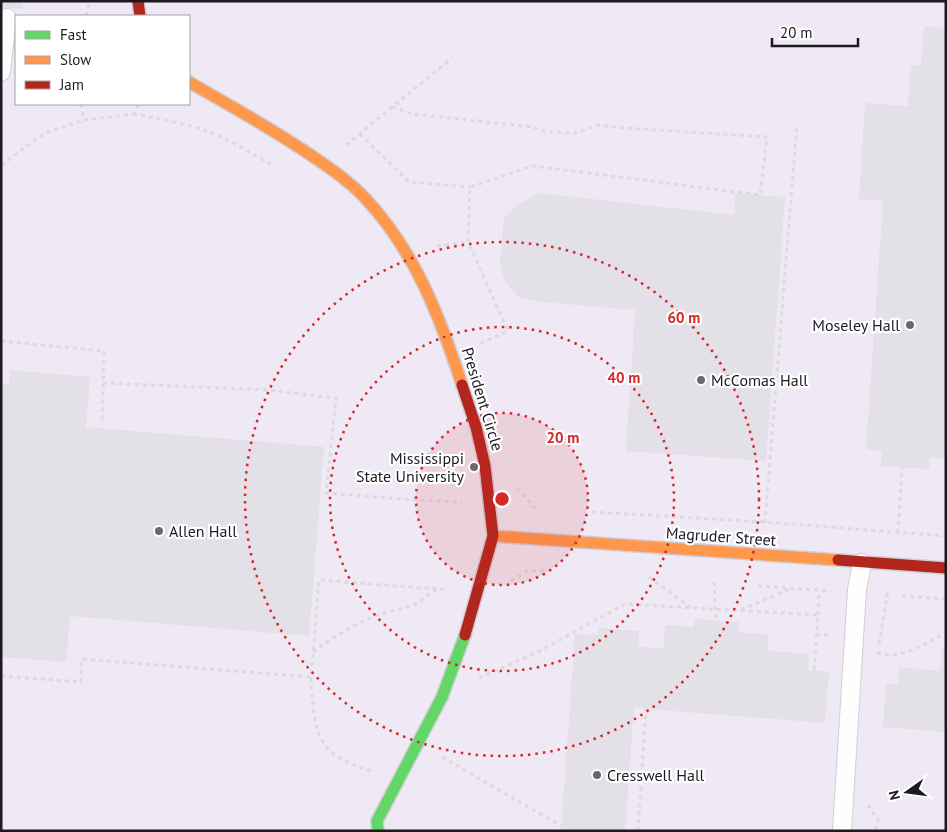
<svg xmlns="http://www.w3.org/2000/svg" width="947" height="832" viewBox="0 0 947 832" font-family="'PT Sans',sans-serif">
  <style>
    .built { fill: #eee9f5; fill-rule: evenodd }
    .building { fill: #e3e0e8 }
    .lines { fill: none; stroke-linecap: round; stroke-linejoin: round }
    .lane-casing { stroke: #d0ced4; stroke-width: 20 }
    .fast-casing { stroke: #d0ced4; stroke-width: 14 }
    .slow-casing { stroke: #d0ced4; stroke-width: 14 }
    .jam-casing { stroke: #d0ced4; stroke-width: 14 }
    .path { stroke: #dbdbdd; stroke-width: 3; stroke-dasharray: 4 4; stroke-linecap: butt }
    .lane { stroke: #fefeff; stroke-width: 18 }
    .fast { stroke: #63d668; stroke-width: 11 }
    .slow { stroke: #ff974d; stroke-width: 11 }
    .jam { stroke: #b3261e; stroke-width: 11 }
    .ring { fill: none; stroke: #d62828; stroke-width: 2.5; stroke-dasharray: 2.5 5 }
    .poi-dot { fill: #6a686e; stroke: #fff; stroke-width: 2 }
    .labels { text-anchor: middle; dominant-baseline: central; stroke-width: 4.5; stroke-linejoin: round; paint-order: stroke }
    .poi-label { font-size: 16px; fill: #1c1a21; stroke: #fff; text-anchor: start }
    .street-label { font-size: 16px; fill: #1c1a21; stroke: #fff }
    .centre { fill: #d62828; stroke: #fff; stroke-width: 2.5 }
    .ring-label { font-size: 15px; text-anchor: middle; font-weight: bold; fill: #d62828; stroke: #fff; stroke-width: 4.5; stroke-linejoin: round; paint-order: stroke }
  </style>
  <rect width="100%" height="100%" fill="#faf8fd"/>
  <!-- built -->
  <path class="built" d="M1,1H946V831H1ZM16,16H189V104H16Z"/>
  <!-- building -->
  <path class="building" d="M1,1H23V9L1,7Z
    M924,26L946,28V459L930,458L929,469L881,466L882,451L866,449L883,201L859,199L865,103L908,106L911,65L921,66Z
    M540,193L734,215L735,193L785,197L766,461L626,451L635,310L541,302L519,297L505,282L500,264L504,217L518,204Z
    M10,370L90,377L86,427L324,447L309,636L70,616L66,662L1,657V384H9Z
    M695,619L739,622L738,632L769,635L767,651L809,654L808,670L829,672L825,723L634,708L625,831H561L575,634L598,635L599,628L639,631L638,647L664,648L665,625L694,627Z
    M942,647H946V732L883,727L886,683L898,685L899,667L940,671Z"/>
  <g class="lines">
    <defs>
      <path id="lane" d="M1,72L7,18
        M842,831L857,590L862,563"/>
      <path id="fast" d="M378,831L377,821L442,697L465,635"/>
      <path id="slow" d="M189,82C232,107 275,130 315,158C333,170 351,183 365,198C415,251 440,317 462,385
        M493,536L838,560"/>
      <path id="jam" d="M138,1L140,16
        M462,385L476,427L485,466L493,536L465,635
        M838,560L946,568"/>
    </defs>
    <!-- lane casing -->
    <use href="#lane" class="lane-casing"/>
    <!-- fast casing -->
    <use href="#fast" class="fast-casing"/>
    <!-- slow casing -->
    <use href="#slow" class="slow-casing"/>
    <!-- jam casing -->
    <use href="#jam" class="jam-casing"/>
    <!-- path -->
    <path class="path" d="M86,16L90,1
      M80,104L85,120L133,114L139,104
      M392,107L413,114L532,127L547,132L575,133L598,125L624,128L767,137L760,195L532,166L470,187L468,242L508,331L479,344
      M133,114C164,119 194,125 224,138C240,146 256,156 272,165
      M360,134L409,182L470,187
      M346,145L452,58
      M1,165L45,133L85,120
      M437,246L468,242
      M1,341L104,351L102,423
      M103,383L268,390L336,398L326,493L415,500L462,502
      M517,488L536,509
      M592,512L765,522L946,536
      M765,523L797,124
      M898,533L902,467
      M649,577L690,607
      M511,581L527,571L544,570
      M714,582L716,620
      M758,586L831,591
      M902,596L946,599
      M741,610L790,589
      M818,615L819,591
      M816,635H831
      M879,644L888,591
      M313,652L331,639L355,625L375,616L414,605L436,590
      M877,653C902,660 924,644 946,633
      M1,676L81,682L82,659L311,677L319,580L449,590
      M311,677C314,731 314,756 373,771
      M479,678L540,651L625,604L818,615L814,671
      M442,757L561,826
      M869,805V807L878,820L875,831
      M638,831L646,709"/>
    <!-- lane -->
    <use href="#lane" class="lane"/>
    <!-- fast -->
    <use href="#fast" class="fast"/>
    <!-- slow -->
    <use href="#slow" class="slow"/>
    <!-- jam -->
    <use href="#jam" class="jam"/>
  </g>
  <!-- distance rings -->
  <circle cx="502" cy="499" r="86" fill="#d62828" fill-opacity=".12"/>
  <g class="ring">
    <circle cx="502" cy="499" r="86"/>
    <circle cx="502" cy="499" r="172"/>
    <circle cx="502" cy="499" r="257"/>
  </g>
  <!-- markers -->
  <g class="poi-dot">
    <circle cx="910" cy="325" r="5"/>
    <circle cx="701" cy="380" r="5"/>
    <circle cx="474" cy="467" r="5"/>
    <circle cx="159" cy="531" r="5"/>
    <circle cx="597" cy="775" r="5"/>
  </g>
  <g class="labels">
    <!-- poi labels -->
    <g class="poi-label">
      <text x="900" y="325" text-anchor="end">Moseley Hall</text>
      <text x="711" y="380">McComas Hall</text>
      <text x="464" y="458" text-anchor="end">Mississippi<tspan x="464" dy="18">State University</tspan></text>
      <text x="169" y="531">Allen Hall</text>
      <text x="607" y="775">Cresswell Hall</text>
    </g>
    <!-- street labels -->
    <g class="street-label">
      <text transform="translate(483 399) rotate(73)">President Circle</text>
      <text transform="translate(721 536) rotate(4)">Magruder Street</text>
    </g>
  </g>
  <circle cx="502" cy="499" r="8" class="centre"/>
  <g class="ring-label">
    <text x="684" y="323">60 m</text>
    <text x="624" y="383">40 m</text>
    <text x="563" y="443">20 m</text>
  </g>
  <!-- border -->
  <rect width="947" height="832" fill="none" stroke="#1c1a21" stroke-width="5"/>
  <!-- legend -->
  <rect x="15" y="15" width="175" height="90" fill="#ffffff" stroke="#a4a3a6"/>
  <rect x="25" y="31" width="25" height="8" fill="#63d668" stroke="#a4a3a6"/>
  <text x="60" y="40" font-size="15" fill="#1c1a21">Fast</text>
  <rect x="25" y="56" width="25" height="8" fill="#ff974d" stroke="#a4a3a6"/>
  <text x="60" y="65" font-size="15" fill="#1c1a21">Slow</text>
  <rect x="25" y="81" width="25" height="8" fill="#b3261e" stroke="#a4a3a6"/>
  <text x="60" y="90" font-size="15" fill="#1c1a21">Jam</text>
  <!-- north arrow -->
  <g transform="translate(907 792) rotate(256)" stroke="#ffffff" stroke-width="4" paint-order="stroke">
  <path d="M0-4L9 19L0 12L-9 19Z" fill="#1c1a21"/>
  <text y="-8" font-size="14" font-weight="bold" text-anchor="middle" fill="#1c1a21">N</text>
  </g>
  <!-- scale -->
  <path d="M772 38v8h86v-8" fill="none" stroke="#1c1a21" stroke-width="2.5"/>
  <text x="780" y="38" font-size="15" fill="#1c1a21" stroke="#ffffff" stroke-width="4" paint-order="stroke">20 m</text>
</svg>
